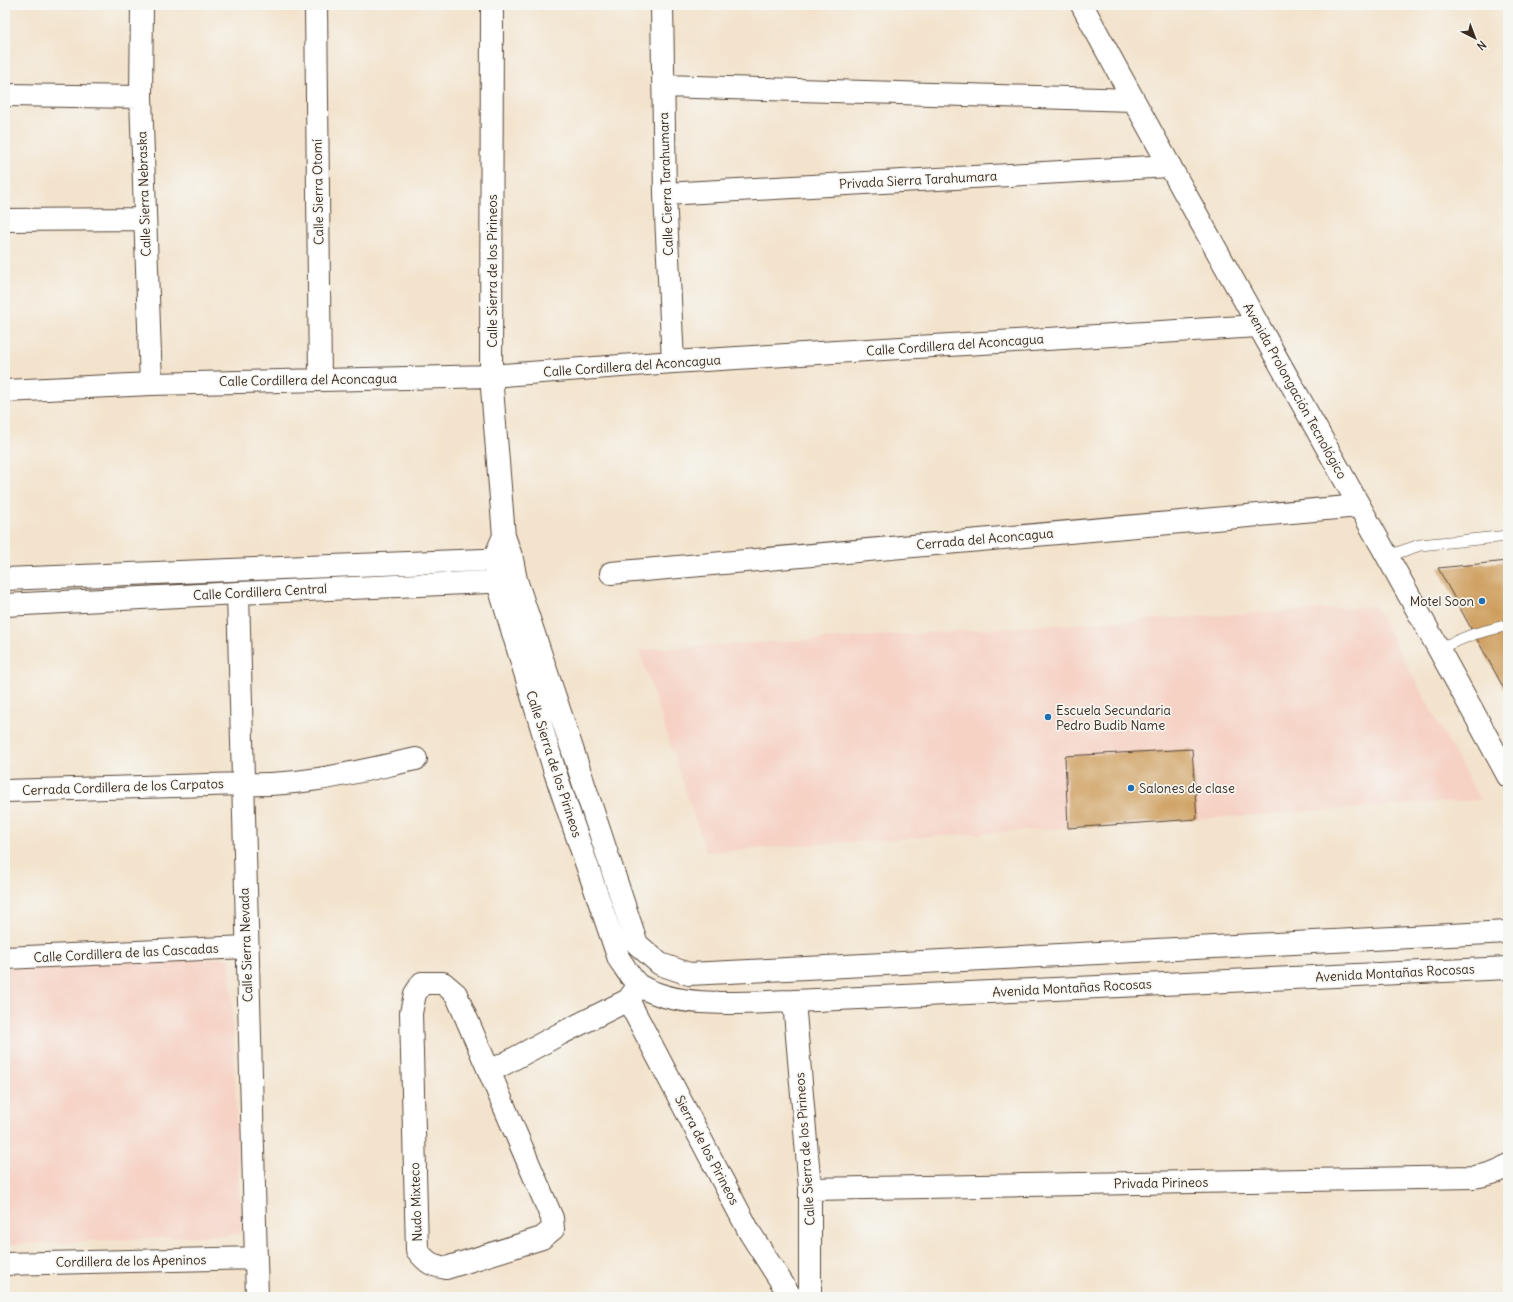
<svg xmlns="http://www.w3.org/2000/svg" width="1513" height="1302" viewBox="0 0 1513 1302" font-family="Delius,sans-serif">
  <style>
    .built { fill: #f6d2c4 }
    .building { fill: #ce9d5c }
    .lines { fill: none; stroke-linecap: round; stroke-linejoin: round }
    .service-casing { stroke: #574638; stroke-width: 12 }
    .minor-casing { stroke: #574638; stroke-width: 24 }
    .tertiary-casing { stroke: #574638; stroke-width: 24 }
    .service { stroke: #fff; stroke-width: 11 }
    .minor { stroke: #fff; stroke-width: 22 }
    .tertiary { stroke: #fff; stroke-width: 22 }
    .poi-dot { fill: #1f6fb2; stroke: #f6f6f2; stroke-width: 1.5 }
    .labels { text-anchor: middle; dominant-baseline: central; stroke-width: 3.5; stroke-linejoin: round; paint-order: stroke }
    .street-label { font-size: 13px; fill: #3b2a1e; stroke: #f6f6f2 }
    .poi-label { font-size: 13px; fill: #3b2a1e; stroke: #f6f6f2; text-anchor: start }
  </style>
  <rect width="100%" height="100%" fill="#f6f6f2"/>
  <filter id="ink" filterUnits="userSpaceOnUse"><feTurbulence type="fractalNoise" baseFrequency=".025" numOctaves="2"/><feDisplacementMap in="SourceGraphic" scale="8" xChannelSelector="R" yChannelSelector="G"/><feConvolveMatrix kernelMatrix="1 2 1 2 8 2 1 2 1" color-interpolation-filters="sRGB"/></filter>
  <filter id="wash" filterUnits="userSpaceOnUse"><feTurbulence type="fractalNoise" baseFrequency=".012" numOctaves="4" result="noise"/><feDisplacementMap in="SourceGraphic" scale="16" xChannelSelector="R" yChannelSelector="G"/><feGaussianBlur stdDeviation="0.9" result="paint"/><feColorMatrix in="noise" values="0 0 0 0 0 0 0 0 0 0 0 0 0 0 0 0 0 1.4 0 .05"/><feComposite in="paint" operator="in"/></filter>
  <g filter="url(#wash)">
    <rect width="100%" height="100%" fill="#f3e3cc"/>
    <!-- built -->
    <path class="built" d="M1375,606L1480,800L706,852L639,650Z
      M230,958L241,1234L5,1245V968Z"/>
    <g id="blocks">
      <!-- building -->
      <path class="building" d="M1508,561V696L1438,568Z
        M1192,749L1197,819L1068,828L1065,756Z"/>
    </g>
  </g>
  <g filter="url(#ink)">
    <use href="#blocks" fill-opacity="0" stroke="#574638" stroke-width="1"/>
    <g class="lines">
      <defs>
        <path id="service" d="M1388,556L1420,545L1508,536
          M1439,648L1474,634L1508,625"/>
        <path id="minor" d="M142,5L141,97L151,384
          M316,5L320,379
          M492,5L491,376L504,536L512,559L516,580L637,944L660,964L689,974L1508,932
          M662,5L665,194L673,362
          M664,86L1133,100
          M5,95L141,97
          M665,194L1170,166
          M5,220L144,219
          M5,391L151,384L491,376L673,362L1258,326
          M504,536L494,559L498,583L555,772L619,959C624,966 633,982 640,986C681,1010 747,1002 794,1001L1508,968
          M611,573L1359,506
          M5,579L509,559
          M238,593L257,1297
          M5,605L238,593L511,581
          M5,791L242,784C301,787 359,771 416,759
          M5,958L246,947
          M422,983H443L456,994L552,1218L553,1229L542,1238L446,1268C431,1265 427,1263 417,1250L411,1013L415,994Z
          M628,1000L750,1233L791,1297
          M794,1001L810,1189V1297
          M489,1072L560,1034L628,1000L636,989
          M810,1189L1474,1177C1486,1175 1497,1173 1508,1165
          M5,1264L256,1258"/>
        <path id="tertiary" d="M1082,5C1221,264 1369,518 1508,776"/>
      </defs>
      <!-- service casing -->
      <use href="#service" class="service-casing"/>
      <!-- minor casing -->
      <use href="#minor" class="minor-casing"/>
      <!-- tertiary casing -->
      <use href="#tertiary" class="tertiary-casing"/>
      <!-- service -->
      <use href="#service" class="service"/>
      <!-- minor -->
      <use href="#minor" class="minor"/>
      <!-- tertiary -->
      <use href="#tertiary" class="tertiary"/>
    </g>
  </g>
  <!-- markers -->
  <g class="poi-dot">
    <circle cx="1482" cy="601" r="4"/>
    <circle cx="1048" cy="717" r="4"/>
    <circle cx="1131" cy="788" r="4"/>
  </g>
  <g class="labels">
    <!-- street labels -->
    <g class="street-label">
      <text transform="translate(918 180) rotate(-3)">Privada Sierra Tarahumara</text>
      <text transform="translate(666 184) rotate(-92)">Calle Cierra Tarahumara</text>
      <text transform="translate(318 192) rotate(-91)">Calle Sierra Otomí</text>
      <text transform="translate(144 194) rotate(-92)">Calle Sierra Nebraska</text>
      <text transform="translate(492 271) rotate(-90)">Calle Sierra de los Pirineos</text>
      <text transform="translate(955 345) rotate(-4)">Calle Cordillera del Aconcagua</text>
      <text transform="translate(632 366) rotate(-4)">Calle Cordillera del Aconcagua</text>
      <text transform="translate(308 380) rotate(-1)">Calle Cordillera del Aconcagua</text>
      <text transform="translate(1295 391) rotate(61)">Avenida Prolongación Tecnológico</text>
      <text transform="translate(985 539) rotate(-5)">Cerrada del Aconcagua</text>
      <text transform="translate(260 592) rotate(-3)">Calle Cordillera Central</text>
      <text transform="translate(554 764) rotate(72)">Calle Sierra de los Pirineos</text>
      <text transform="translate(123 787) rotate(-2)">Cerrada Cordillera de los Carpatos</text>
      <text transform="translate(246 945) rotate(-92)">Calle Sierra Nevada</text>
      <text transform="translate(126 953) rotate(-3)">Calle Cordillera de las Cascadas</text>
      <text transform="translate(1395 973) rotate(-3)">Avenida Montañas Rocosas</text>
      <text transform="translate(1072 988) rotate(-3)">Avenida Montañas Rocosas</text>
      <text transform="translate(805 1149) rotate(-94)">Calle Sierra de los Pirineos</text>
      <text transform="translate(707 1150) rotate(62)">Sierra de los Pirineos</text>
      <text transform="translate(1161 1183) rotate(-1)">Privada Pirineos</text>
      <text transform="translate(416 1202) rotate(-92)">Nudo Mixteco</text>
      <text transform="translate(131 1261) rotate(-1)">Cordillera de los Apeninos</text>
    </g>
    <!-- poi labels -->
    <g class="poi-label">
      <text x="1474" y="601" text-anchor="end">Motel Soon</text>
      <text x="1056" y="710">Escuela Secundaria<tspan x="1056" dy="15">Pedro Budib Name</tspan></text>
      <text x="1139" y="788">Salones de clase</text>
    </g>
  </g>
  <!-- margin -->
  <rect width="1513" height="1302" fill="none" stroke="#f6f6f2" stroke-width="20"/>
  <!-- north arrow -->
  <g transform="translate(1475 38) rotate(138)" stroke="#f6f6f2" stroke-width="3" paint-order="stroke">
  <path d="M0-3L7 15L0 10L-7 15Z" fill="#3b2a1e"/>
  <text y="-6" font-size="11" font-weight="bold" text-anchor="middle" fill="#3b2a1e">N</text>
  </g>
</svg>
